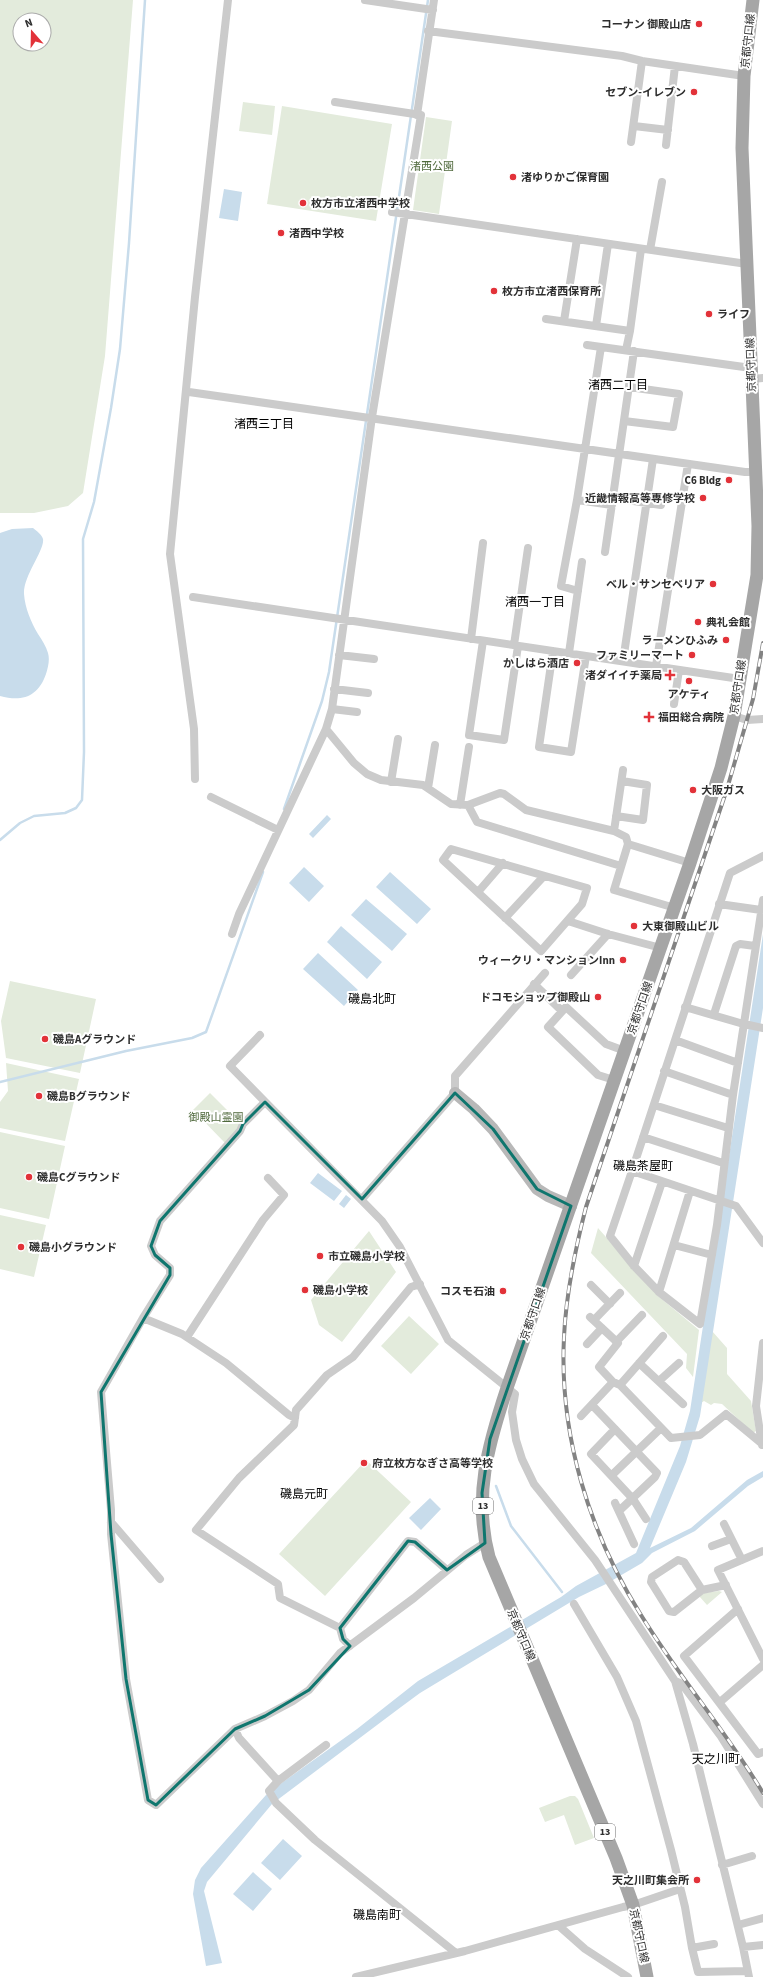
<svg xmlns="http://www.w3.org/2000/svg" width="763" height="1977" viewBox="0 0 763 1977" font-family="'Source Sans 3','Noto Sans JP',sans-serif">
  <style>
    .green { fill: #e3ebdc; fill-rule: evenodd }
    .water { fill: #c8dceb }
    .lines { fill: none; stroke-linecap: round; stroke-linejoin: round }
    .stream { stroke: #c8dceb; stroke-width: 2.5 }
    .street { stroke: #cbcbcb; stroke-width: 8 }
    .secondary { stroke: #b8b8b8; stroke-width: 12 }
    .primary { stroke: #a6a6a6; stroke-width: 13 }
    .rail-casing { stroke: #838383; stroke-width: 4 }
    .rail { stroke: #fff; stroke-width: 2.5; stroke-dasharray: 8; stroke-linecap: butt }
    .marked { fill: none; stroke: #0f766e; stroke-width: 3; stroke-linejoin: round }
    .poi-dot { fill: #e23239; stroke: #fff; stroke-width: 1.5 }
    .labels { text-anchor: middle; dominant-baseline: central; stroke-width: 4; stroke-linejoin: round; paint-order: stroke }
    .shield { fill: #fff; stroke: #6d6d6d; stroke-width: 1 }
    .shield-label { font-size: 10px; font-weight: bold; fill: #2e2e2e }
    .poi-label { font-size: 11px; font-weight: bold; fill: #2e2e2e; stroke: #fff; text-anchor: start }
    .street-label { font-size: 11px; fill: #2e2e2e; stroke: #fff }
    .park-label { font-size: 11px; fill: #4f693c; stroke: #fff }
    .neighbourhood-label { font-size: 12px; fill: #000; stroke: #fff }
  </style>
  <rect width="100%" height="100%" fill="#fff"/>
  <!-- green -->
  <path class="green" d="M0,0H133L105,356L83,493L68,506L34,513H0ZM20,20H44V44H20Z
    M243,102L275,106L272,135L239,131Z
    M282,106L392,124L376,221L267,204Z
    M426,117L452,121L439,214L413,210Z
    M10,981L96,999L80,1073L6,1058L1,1021Z
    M6,1063L79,1079L65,1141L0,1128V1102L8,1091Z
    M210,1093L240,1123L238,1129L225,1143L193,1110Z
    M0,1132L65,1146L49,1219L0,1208Z
    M0,1215L46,1225L34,1277L0,1269Z
    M598,1228L658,1296L699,1330L693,1377L686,1368L687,1354L591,1253Z
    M369,1231L396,1272L342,1342L319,1325L311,1300Z
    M409,1316L439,1344L411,1374L381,1346Z
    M712,1331L727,1348V1374L751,1401L756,1431L753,1433L722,1404L714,1403L711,1405L704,1401L701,1403Z
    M366,1460L411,1502L325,1596L279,1554Z
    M719,1591L722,1592L707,1605L699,1596L703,1593Z
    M570,1796H575L578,1799L594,1838L575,1845L564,1815L545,1822L539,1808Z"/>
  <!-- water -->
  <path class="water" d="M224,189L242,192L238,221L219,218Z
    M33,528C37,531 42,535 43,539C45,550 23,576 24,594C25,608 31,622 38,634C42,640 46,646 48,653C50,660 48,667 46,674C38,697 22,702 0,696V533L12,529Z
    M327,815L331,819L313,838L309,834Z
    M304,867L324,886L309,902L289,883Z
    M390,872L431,909L417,924L376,887Z
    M366,899L407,934L392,951L351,915Z
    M341,926L382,962L367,979L327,942Z
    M763,934V1008L761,1021L700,1416L686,1462L650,1548L691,1528L747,1480L763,1471V1477L748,1486L695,1531L652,1553L642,1563L606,1584L579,1597L420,1693L401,1707L272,1804L207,1882L204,1891L222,1963L206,1966L193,1894L195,1880L201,1868L266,1795L283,1782L357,1729L418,1681L561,1597L576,1586L636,1553L680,1446L690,1411Z
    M318,953L358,990L344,1006L303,969Z
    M318,1173L342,1191L334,1201L310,1183Z
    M346,1195L351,1199L344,1208L339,1204Z
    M430,1498L441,1509L421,1530L409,1518Z
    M283,1839L302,1856L280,1880L261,1863Z
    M253,1872L272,1889L253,1911L233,1894Z"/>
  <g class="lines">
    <!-- stream -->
    <path class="stream" d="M284,809L322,701L329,672L428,0
      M0,840L20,823L34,816L65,813L76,808L82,800L84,752L83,539L94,502L111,408L120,349L129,243L145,0
      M0,1082L126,1051L192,1038L206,1032L263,872
      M496,1486L511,1526L562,1592"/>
    <!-- street -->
    <path class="street" d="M365,0L433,10
      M428,31L622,56L642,61L744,76
      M417,115L434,0
      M634,126L668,130
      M631,142L642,61
      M666,145L675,66
      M392,212L747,264
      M650,250L662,182
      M546,319L630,331L641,249
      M564,321L577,239
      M596,326L608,244
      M587,345L751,368
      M626,350L630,331
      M752,379L763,378
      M189,392L745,472H756
      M624,421L673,427L679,394L629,387
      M613,498L661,505
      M577,500L612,505
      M605,552L634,351
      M578,591L561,586L577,500L601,347
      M193,597L740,679
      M471,639L483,543
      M483,641L469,735L504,740L518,646
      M514,645L528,548
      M553,651L539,747L571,752L586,656
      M569,653L582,562
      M339,655L374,659
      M623,661L653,459
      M656,666L688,464
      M334,689L368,693
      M674,704L679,670
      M332,709L357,712
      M734,716L747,720L763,719
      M326,729L354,763L367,774L381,780L423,785L451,804L468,805L500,793L504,794L526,810L614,831L626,837L628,844L614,890L675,908
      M195,779L194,729L170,554L195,297L228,0
      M391,782L398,739
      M428,788L435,745
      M211,797L278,830
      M460,805L469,747
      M468,805L477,822L621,866
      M616,816L643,820L647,785L622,781
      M614,831L623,770
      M628,844L690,863
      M451,849L587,888L582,904L541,951L443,860Z
      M763,856L730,873L632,1171L736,1206L763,1243
      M478,892L503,863
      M719,904L761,910
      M505,918L544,876
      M568,921L608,934L661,948
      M232,934L239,914L326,729L332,709L372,417L421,115L335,102
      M571,975L608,934
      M534,984L562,1011
      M685,1007L740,1023L763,1028
      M714,1014L736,946L740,944L755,946
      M260,1035L230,1066L382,1221L400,1247L448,1340L515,1394L512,1412L516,1440L522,1459L534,1484L595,1560L675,1681L693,1744L743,1947L749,1977
      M675,1040L738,1063
      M664,1071L733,1095
      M614,1080L598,1075L548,1027L566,1007L606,1044L625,1051
      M265,1102L243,1124L240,1131L160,1221L151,1246L155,1255L170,1268V1275L143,1318L101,1392L111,1510V1534L126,1679L148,1800L156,1805L235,1729L265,1716L293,1701L309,1690L340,1653L414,1598L466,1555L485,1543
      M654,1105L728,1128
      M643,1137L723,1163
      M632,1171L610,1236L634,1266L659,1292L700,1324L717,1225L733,1095L763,900
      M362,1199L455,1093V1076L545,973
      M674,1245L712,1255
      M634,1266L662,1182
      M420,1284L411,1287L353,1357L327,1375L296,1410L294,1425L239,1478L196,1530L278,1584L280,1598L340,1628L408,1541L415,1542L447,1570
      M591,1285L610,1304
      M659,1292L690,1191
      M590,1317L618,1343L599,1367L613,1382L620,1385L671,1438L700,1435L726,1414L761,1443
      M143,1318L182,1334L226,1363L289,1415L295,1418
      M594,1320L620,1293
      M187,1337L263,1220L284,1195L268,1178
      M616,1342L642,1315
      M587,1344L602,1328
      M639,1363L683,1404
      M659,1381L679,1363
      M620,1385L663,1336
      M592,1405L657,1473L655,1477L619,1511
      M581,1416L613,1382
      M615,1429L591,1454L633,1499L646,1519
      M762,1445L756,1406L763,1343
      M612,1475L661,1428
      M615,1503L634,1544
      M111,1522L160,1579
      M724,1524L742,1560
      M712,1546L731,1539
      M763,1551L718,1570L763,1659
      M702,1590L684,1562L678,1560L652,1577L651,1582L669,1611L674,1612L702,1590L726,1585
      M574,1604L617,1677L636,1721L671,1850L685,1907L692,1948L698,1972L747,1971
      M738,1609L684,1656L758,1754L763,1752
      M340,1628L343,1639L350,1646
      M675,1681L682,1684L720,1735L763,1804
      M720,1702L763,1665
      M235,1729L239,1738L278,1781
      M326,1745L278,1781L269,1791L276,1803L315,1840L456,1953
      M722,1865L752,1856
      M738,1925L763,1918
      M559,1926L585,1949L628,1977
      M743,1947L763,1945
      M692,1948L714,1944
      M356,1977L465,1951L623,1907L633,1905L680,1889"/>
    <!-- secondary -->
    <path class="secondary" d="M455,1093L474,1109L493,1129L537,1189L548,1196L571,1206"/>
    <!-- primary -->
    <path class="primary" d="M647,1977L633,1905L616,1858L489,1557C473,1497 488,1445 507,1388L690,863L721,768L734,716L757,575L758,526L742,148L744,76L753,0"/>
    <defs>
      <path id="rail" d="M763,643L753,699L727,789L586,1207C575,1250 566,1293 564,1337C559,1435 589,1532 641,1615C679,1677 726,1731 763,1793"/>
    </defs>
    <!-- rail casing -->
    <use href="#rail" class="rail-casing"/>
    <!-- rail -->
    <use href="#rail" class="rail"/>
  </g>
  <!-- marked area -->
  <path class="marked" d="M455,1093L493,1129L537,1189L571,1206L490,1439L482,1493L485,1543L447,1570L415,1542L408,1541L340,1628L343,1639L350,1646L309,1690L265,1716L235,1729L156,1805L148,1800L126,1679L111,1534L101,1392L170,1275V1268L155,1255L151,1246L160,1221L240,1131L243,1124L265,1102L362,1199Z"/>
  <!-- markers -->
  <g class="poi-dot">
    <circle cx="699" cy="24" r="4"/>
    <circle cx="694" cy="92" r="4"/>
    <circle cx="513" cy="177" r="4"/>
    <circle cx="303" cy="203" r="4"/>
    <circle cx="281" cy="233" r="4"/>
    <circle cx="494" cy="291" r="4"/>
    <circle cx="709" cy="314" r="4"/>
    <circle cx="729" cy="480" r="4"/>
    <circle cx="703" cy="498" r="4"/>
    <circle cx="713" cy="584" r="4"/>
    <circle cx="698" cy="622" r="4"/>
    <circle cx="726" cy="640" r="4"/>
    <circle cx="692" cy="655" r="4"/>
    <circle cx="577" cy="663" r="4"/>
    <path d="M668 669h4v4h4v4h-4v4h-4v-4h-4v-4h4z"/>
    <circle cx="689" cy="681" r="4"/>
    <path d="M647 711h4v4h4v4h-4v4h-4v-4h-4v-4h4z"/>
    <circle cx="693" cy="790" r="4"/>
    <circle cx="634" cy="926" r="4"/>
    <circle cx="623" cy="960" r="4"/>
    <circle cx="598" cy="997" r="4"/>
    <circle cx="45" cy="1039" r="4"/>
    <circle cx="39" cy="1096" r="4"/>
    <circle cx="29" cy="1177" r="4"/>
    <circle cx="21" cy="1247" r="4"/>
    <circle cx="320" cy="1256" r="4"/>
    <circle cx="305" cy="1290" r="4"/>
    <circle cx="503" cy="1291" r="4"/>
    <circle cx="364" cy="1463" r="4"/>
    <circle cx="697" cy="1880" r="4"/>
  </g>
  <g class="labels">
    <!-- shield labels -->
    <g class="shield">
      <rect x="473" y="1498" width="20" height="16" rx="3"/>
      <rect x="595" y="1824" width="20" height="16" rx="3"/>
    </g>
    <g class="shield-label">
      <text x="483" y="1506">13</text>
      <text x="605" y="1832">13</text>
    </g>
    <!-- poi labels -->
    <g class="poi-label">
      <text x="691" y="24" text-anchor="end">コーナン 御殿山店</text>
      <text x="686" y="92" text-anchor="end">セブン-イレブン</text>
      <text x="521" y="177">渚ゆりかご保育園</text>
      <text x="311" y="203">枚方市立渚西中学校</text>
      <text x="289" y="233">渚西中学校</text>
      <text x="502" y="291">枚方市立渚西保育所</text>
      <text x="717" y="314">ライフ</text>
      <text x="721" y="480" text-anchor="end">C6 Bldg</text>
      <text x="695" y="498" text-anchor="end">近畿情報高等専修学校</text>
      <text x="705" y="584" text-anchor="end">ベル・サンセベリア</text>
      <text x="706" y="622">典礼会館</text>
      <text x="718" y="640" text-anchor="end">ラーメンひふみ</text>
      <text x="684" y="655" text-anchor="end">ファミリーマート</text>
      <text x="569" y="663" text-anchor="end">かしはら酒店</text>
      <text x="662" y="675" text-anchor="end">渚ダイイチ薬局</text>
      <text x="689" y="694" text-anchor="middle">アケティ</text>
      <text x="658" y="717">福田総合病院</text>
      <text x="701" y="790">大阪ガス</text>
      <text x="642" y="926">大東御殿山ビル</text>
      <text x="615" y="960" text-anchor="end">ウィークリ・マンションInn</text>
      <text x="590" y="997" text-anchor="end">ドコモショップ御殿山</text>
      <text x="53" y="1039">磯島Aグラウンド</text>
      <text x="47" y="1096">磯島Bグラウンド</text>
      <text x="37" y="1177">磯島Cグラウンド</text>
      <text x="29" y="1247">磯島小グラウンド</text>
      <text x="328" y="1256">市立磯島小学校</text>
      <text x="313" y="1290">磯島小学校</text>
      <text x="495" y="1291" text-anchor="end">コスモ石油</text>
      <text x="372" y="1463">府立枚方なぎさ高等学校</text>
      <text x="689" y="1880" text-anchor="end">天之川町集会所</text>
    </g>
    <!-- street labels -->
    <g class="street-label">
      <text transform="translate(748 41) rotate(-84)">京都守口線</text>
      <text transform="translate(751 365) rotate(-92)">京都守口線</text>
      <text transform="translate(738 687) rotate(-81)">京都守口線</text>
      <text transform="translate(640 1008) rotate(-71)">京都守口線</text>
      <text transform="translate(533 1314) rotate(-71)">京都守口線</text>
      <text transform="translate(521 1635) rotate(67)">京都守口線</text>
      <text transform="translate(639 1936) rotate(78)">京都守口線</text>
    </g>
    <!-- park labels -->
    <g class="park-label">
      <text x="432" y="166">渚西公園</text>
      <text x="216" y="1117">御殿山霊園</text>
    </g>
    <!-- neighbourhood labels -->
    <g class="neighbourhood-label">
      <text x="618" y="385">渚西二丁目</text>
      <text x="264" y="424">渚西三丁目</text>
      <text x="535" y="602">渚西一丁目</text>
      <text x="372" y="999">磯島北町</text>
      <text x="643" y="1166">磯島茶屋町</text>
      <text x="304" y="1494">磯島元町</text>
      <text x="716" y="1759">天之川町</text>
      <text x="377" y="1915">磯島南町</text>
    </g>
  </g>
  <!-- north arrow -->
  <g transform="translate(32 32) rotate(340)"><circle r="19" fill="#ffffff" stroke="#ababab"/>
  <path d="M0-3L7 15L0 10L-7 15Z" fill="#e23239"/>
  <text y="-6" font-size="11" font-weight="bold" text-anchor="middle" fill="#2e2e2e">N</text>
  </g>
</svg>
